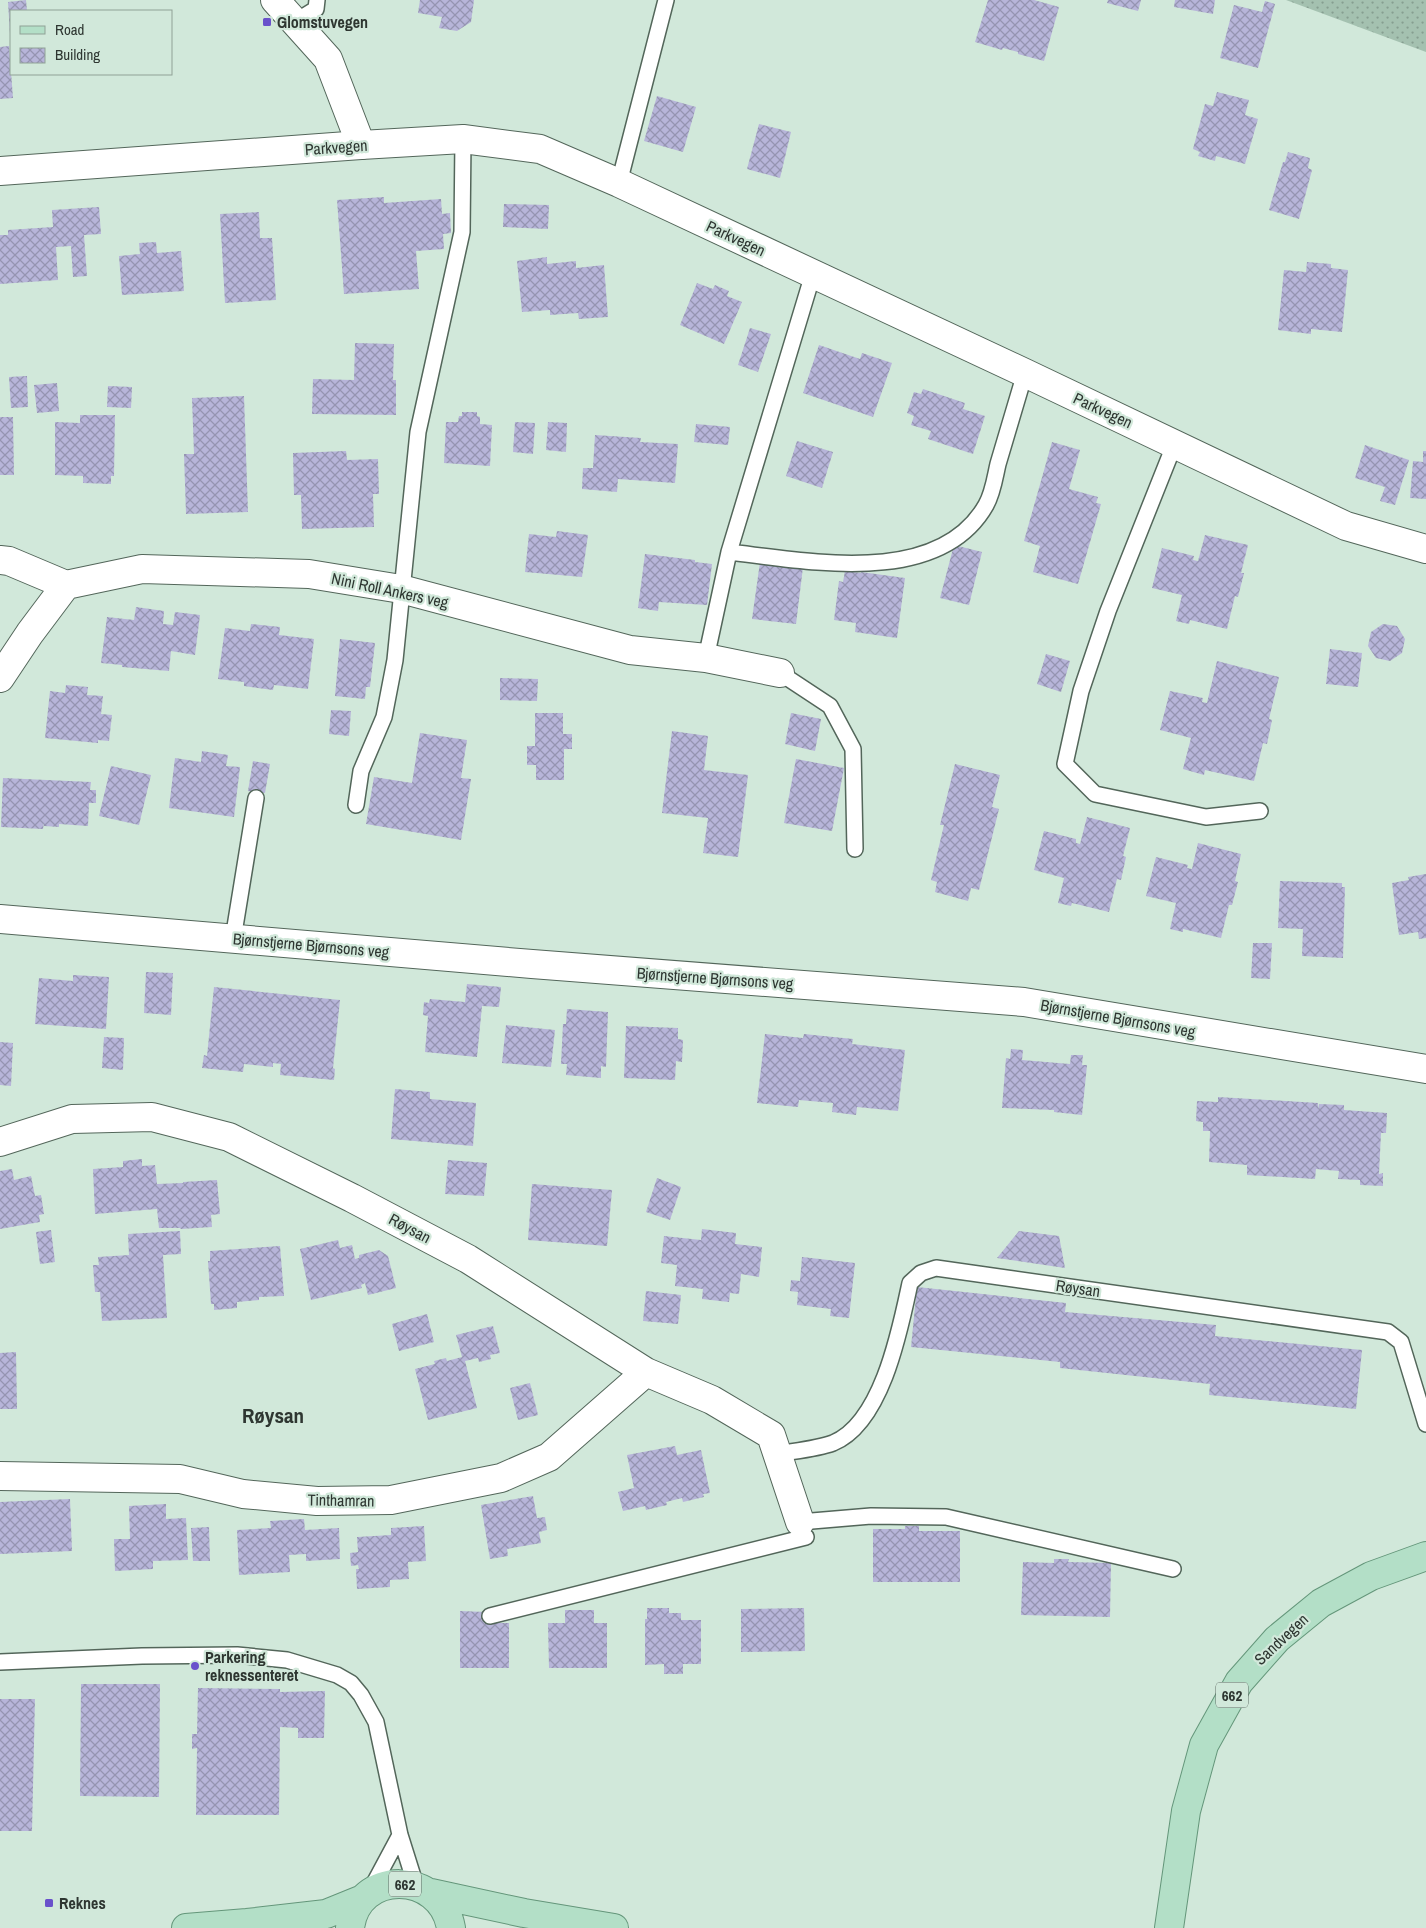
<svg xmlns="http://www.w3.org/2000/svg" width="1426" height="1928" viewBox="0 0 1426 1928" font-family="'Archivo Narrow',sans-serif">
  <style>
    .grass { fill: url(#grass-dots) }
    .building { fill: url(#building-cross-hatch) }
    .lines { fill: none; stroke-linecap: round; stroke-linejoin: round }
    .lane-casing { stroke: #53665a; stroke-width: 18 }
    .street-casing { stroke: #53665a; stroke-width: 30 }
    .secondary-casing { stroke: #53665a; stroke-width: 30 }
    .primary-casing { stroke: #64967a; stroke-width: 30 }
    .lane { stroke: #fff; stroke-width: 15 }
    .street { stroke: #fff; stroke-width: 28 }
    .secondary { stroke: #fff; stroke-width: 28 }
    .primary { stroke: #b3dfc7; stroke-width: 28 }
    .poi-dot { fill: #6951cb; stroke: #d1e8da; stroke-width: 2 }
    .labels { text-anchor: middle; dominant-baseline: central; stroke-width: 4.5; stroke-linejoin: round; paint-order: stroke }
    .shield { fill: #d1e8da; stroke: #5f6b64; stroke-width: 1 }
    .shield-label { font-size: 15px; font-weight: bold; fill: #2e3631 }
    .poi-label { font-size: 16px; font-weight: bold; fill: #2e3631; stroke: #d1e8da; text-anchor: start }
    .street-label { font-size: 16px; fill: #2e3631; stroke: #d1e8da }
    .district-label { font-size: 21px; font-weight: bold; fill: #2e3631; stroke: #d1e8da }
  </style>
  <defs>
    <pattern id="grass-dots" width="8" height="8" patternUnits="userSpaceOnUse" patternTransform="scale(1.25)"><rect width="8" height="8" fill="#a4c1b0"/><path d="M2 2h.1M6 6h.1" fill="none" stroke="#869e90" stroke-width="1.8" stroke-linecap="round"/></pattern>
    <pattern id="building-cross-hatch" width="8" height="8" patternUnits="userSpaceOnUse" patternTransform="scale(1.25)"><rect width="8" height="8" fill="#b7b5d9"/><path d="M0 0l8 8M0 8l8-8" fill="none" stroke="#9594b1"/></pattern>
  </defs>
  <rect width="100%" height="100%" fill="#d1e8da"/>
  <!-- grass -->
  <path class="grass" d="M1286,0H1426V52Z"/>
  <!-- building -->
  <path class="building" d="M26,0L27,11H11V34H10L8,2Z
    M420,0H474L471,22L457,31L439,28L442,17L418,13Z
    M988,0H1034L1059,7L1044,61L1018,54V52L1003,48L1002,50L975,42Z
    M1108,0H1141L1138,11L1107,3Z
    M1175,0H1215L1213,14L1174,7Z
    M1265,1L1275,4L1258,68L1220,58L1234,5L1262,12Z
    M9,46L13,98L0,99V47Z
    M1217,92L1249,100L1245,115L1258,119L1245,164L1216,156L1215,161L1198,156L1200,152L1193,149L1205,104L1213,106Z
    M657,96L696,107L683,152L644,141Z
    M759,124L791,132L780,178L747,169Z
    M1288,152L1310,158L1308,168L1312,170L1299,219L1269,210L1283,162H1285Z
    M384,197V203L441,199L442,214L450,213L451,233L443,234L444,249L416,251L419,289L344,294L337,200Z
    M504,204L549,205L548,229L503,227Z
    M99,207L101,234L84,235L87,276L73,277L71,246L56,247L58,280L0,284V235H8V230L53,227L52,210Z
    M259,212L260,238H272L276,300L225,303L220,214Z
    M156,242L157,253L181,251L184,291L122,295L119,256L140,254L139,243Z
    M547,257V264L576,261V268L604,265L608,317L579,319L578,313L550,315V310L522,312L517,261Z
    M1307,262L1331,264V268L1348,270L1342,332L1311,329V334L1278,330L1284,270L1306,272Z
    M697,283L713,289L715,285L729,291L727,296L742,302L724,344L680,325Z
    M750,328L771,334L758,372L738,365Z
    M355,343L394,344L393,380H396V415L312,414L313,379L354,380Z
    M819,345L860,359L862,353L892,363L873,417L803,393Z
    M27,376L28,407L11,408L9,377Z
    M57,383L59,411L37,413L34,385Z
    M108,386L132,387L131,408L107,407Z
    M923,389L965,403L963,409L985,416L973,454L928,439L931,431L911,425L914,416L907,413L914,392L921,394Z
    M244,396L248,512L186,514L184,454H194L192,398Z
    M462,412H477V416L480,417V424L492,425L490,466L444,463L446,422H458L459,416H462Z
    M80,415H115L114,476H111V484L83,483V476L55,475V422L80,423Z
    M0,417H13L14,475H0Z
    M515,422L535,423L533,454L513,452Z
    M548,422L567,423L566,452L546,450Z
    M696,424L730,427L728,445L694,442Z
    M595,435L641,438L640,442L678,444L675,483L618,479L617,492L582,489L583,468H593Z
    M797,441L833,452L822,488L786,476Z
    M1052,442L1080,450L1069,489L1098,497L1096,503L1101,504L1078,584L1033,572L1040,546L1024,541Z
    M1365,445L1409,460L1395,505L1380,501L1385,487L1355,478Z
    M346,451L347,460L378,459L379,494H373L374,527L302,529L301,495H294L293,453Z
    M1423,451H1426V499L1410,498L1413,461L1423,462Z
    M557,531L588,535L582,577L525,572L529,534L556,537Z
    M1205,535L1248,545L1241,573H1244L1238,597L1235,596L1227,629L1190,620L1189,624L1176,621L1182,595L1152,588L1162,548L1194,556L1193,560L1198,561Z
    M954,545L982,552L969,605L940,598Z
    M645,554L695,560V562L712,564L707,605L659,602L658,611L638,608Z
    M760,562L803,567L796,624L752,619Z
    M845,571L861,573V572L905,578L897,638L855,632L856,623L834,620L839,581L843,582Z
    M136,607L164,611L163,624L173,625L175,612L200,615L195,655L171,651L169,671L122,667V665L101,663L107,617L134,620Z
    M251,624L280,627L279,635L314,639L308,689L274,685L273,690L244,686V682L218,679L225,628L250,631Z
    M1383,624L1397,626L1405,639L1402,653L1390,661L1376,658L1368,646L1371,632Z
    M340,639L375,643L370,687H366L365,699L335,696Z
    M1330,649L1362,653L1358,687L1326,684Z
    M1046,654L1070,661L1061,692L1037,684Z
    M1217,661L1279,677L1269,719L1272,720L1267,744L1263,743L1254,781L1205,770L1204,775L1183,769L1191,738L1160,730L1170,691L1203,698L1202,702L1207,703Z
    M500,678L538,679L537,701L500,700Z
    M66,685L88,687L87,695L103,696L101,714L112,715L109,741L98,740V743L45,738L50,691L65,693Z
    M331,710L351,711L349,736L329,734Z
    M535,713H563V734H572V749H564V780H536V765H527V746H535Z
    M791,713L821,719L815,751L785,744Z
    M672,731L708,736L704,770L748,775L738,857L703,853L708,818L662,813Z
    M420,733L467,740L461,778L471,779L461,840L366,824L374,777L412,783Z
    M202,751L228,755L226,766L240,767L234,817L169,808L175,758L201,762Z
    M796,759L844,768L832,831L784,823Z
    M253,761L270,764L265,793L248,791Z
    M955,764L1000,775L992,807L999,809L979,890L971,888L968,901L935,892L937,882L931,880L944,825H940Z
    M111,766L151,775L139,825L99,816Z
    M3,778L91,782L90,790H96V803H89L88,826L59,824V827L44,826V823L43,829L1,827Z
    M1087,817L1130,828L1123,856L1126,857L1121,880L1117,879L1109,912L1072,903L1071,906L1058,903L1064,878L1034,870L1044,831L1076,839V843L1080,844Z
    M1198,843L1241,854L1235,881L1238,882L1232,905H1229L1221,938L1183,929V932L1170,929L1176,903L1146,896L1156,857L1188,865L1187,868L1192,869Z
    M1426,874V938L1419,939L1418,932L1399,935L1392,883L1409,880L1408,877Z
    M1280,881L1342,883V887H1345L1343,958L1302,956L1303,929L1278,928Z
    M1253,943H1272L1270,979L1251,978Z
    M146,972L173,973L171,1015L144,1013Z
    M73,975L109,977L106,1029L35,1024L39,978L73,981Z
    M467,984L501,987L499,1007L482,1006L477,1057L425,1052L428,1016L423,1015L424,1002L429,1003L430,999L465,1002Z
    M214,987L340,1000L333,1068L335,1069L334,1080L280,1075L281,1064L273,1063V1067L244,1064L243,1072L202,1068L204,1055L207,1056Z
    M567,1009L608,1012L606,1067L601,1066V1078L566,1075L567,1064H561L563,1024H566Z
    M506,1025L555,1030L551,1067L502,1063Z
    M626,1026L678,1028V1039L683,1040L682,1062L676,1061L675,1080L624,1078Z
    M765,1034L803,1038L804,1034L853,1039L852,1044L905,1050L898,1111L857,1107L856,1115L832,1112L833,1103L799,1100L798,1107L757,1103Z
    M104,1037L124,1038L123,1070L102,1068Z
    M0,1042L13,1043L11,1086L0,1085Z
    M1011,1049L1023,1050L1022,1060L1070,1064L1071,1055H1083L1082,1065H1087L1082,1115L1054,1112V1110L1002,1108L1006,1058L1010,1059Z
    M395,1089L430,1092V1099L476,1103L473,1146L391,1139Z
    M1218,1097L1318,1103V1109L1319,1104L1344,1105V1110L1387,1113L1386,1133H1381L1379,1174L1383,1173V1186L1360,1185V1180L1338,1179L1339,1171L1316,1169L1315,1179L1247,1175V1165L1209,1162L1210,1131H1203V1122L1196,1121L1197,1101L1218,1102Z
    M142,1159V1166L155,1165L157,1184L183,1183L184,1189L183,1182L217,1180L220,1214L211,1215L212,1227L181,1229L180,1228H159L157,1209L95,1214L93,1169L123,1167V1161Z
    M448,1160L487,1163L484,1196L445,1194Z
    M12,1169L14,1180L31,1176L35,1196L41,1195L44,1214L39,1215L40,1222L0,1229V1171Z
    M657,1178L681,1187L670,1220L646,1212Z
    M532,1184L612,1190L607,1246L528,1240Z
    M702,1229L736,1233L735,1244L762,1247L759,1277L741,1274L739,1294L730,1293L729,1302L702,1299L703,1289L675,1286L677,1265L661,1263L664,1236L701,1240Z
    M51,1230L55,1262L40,1264L36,1232Z
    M180,1231L181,1254L163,1255L167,1318L102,1321L100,1292H95L93,1265H99L98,1257L129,1255L128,1234Z
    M1019,1231L1059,1236L1065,1268L997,1258Z
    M338,1240L340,1248L352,1245L355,1259L359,1258V1255L379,1250L388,1256L396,1288L368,1295L365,1283L361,1285L362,1288L311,1300L300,1249Z
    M280,1246L284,1296L259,1297V1300L237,1302V1308L214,1310V1304H211L208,1261H210V1251Z
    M802,1257L855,1263L849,1318L830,1316L831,1309L797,1305L798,1292L790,1291L791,1280L800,1281Z
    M917,1287L1066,1303L1065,1312L1216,1325L1215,1336L1362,1350L1356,1409L1209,1395L1210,1384L1060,1368V1362L911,1347Z
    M646,1291L681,1295L678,1324L643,1321Z
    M427,1314L434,1342L399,1351L392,1324Z
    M493,1326L500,1353L490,1355L491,1359L479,1362L478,1358L465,1361L477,1408L428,1420L415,1369L435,1364L434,1361L446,1358L447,1361L462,1357L456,1335Z
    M16,1352L17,1409H0V1353Z
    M530,1383L538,1415L518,1420L510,1388Z
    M675,1446L677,1455L701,1450L710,1493L703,1494L704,1497L683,1502L682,1498L666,1502L667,1505L646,1510L645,1506L623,1511L618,1492L634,1488L627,1455Z
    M533,1496L537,1518L545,1517L547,1530L539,1532L541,1543L507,1549L508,1556L490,1559L481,1505Z
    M70,1499L72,1551L0,1554V1502Z
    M166,1504V1519L186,1518L188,1560L153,1561V1569L115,1571L114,1539H130L129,1506Z
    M304,1519L305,1530L339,1528L340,1559L306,1561V1554L289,1555L290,1572L239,1575L237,1530L271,1528L270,1521Z
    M424,1526L426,1561L408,1562L409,1579L390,1580V1587L357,1589L356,1569H359L358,1565L351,1566L350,1553L358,1552L357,1537L391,1535V1528Z
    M905,1526H919V1531H960V1582H873V1529H905Z
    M209,1527L210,1561H193L191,1528Z
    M1054,1559H1069L1068,1562L1111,1563L1110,1617L1021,1615L1023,1562L1054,1563Z
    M647,1608H669V1613H681V1620H701V1664H683V1674H664V1664L645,1665V1619H647Z
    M804,1608L805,1651L741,1652V1609Z
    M565,1610H594V1623H607V1668H549L548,1623H565Z
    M460,1611L486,1612V1623H509V1668H460Z
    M81,1684H160L159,1797L80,1796Z
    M198,1688L280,1689V1692L325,1691L324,1738H298V1728L280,1727L279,1815H196L197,1748L192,1749V1734H197Z
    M0,1699H35L32,1831H0Z"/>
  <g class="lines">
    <defs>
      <path id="lane" d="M295,22L316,9L317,0
        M619,183L666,0
        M1175,443L1108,611L1081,691L1065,764L1095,794L1206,817L1260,811
        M729,552C807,561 939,588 986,505C993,493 995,477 998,464C1007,434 1016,404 1025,373
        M706,658L729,552L813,274
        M780,673L830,706L853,749L855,849
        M356,805L361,771L384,717L395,660L418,432L462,232L463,139
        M233,939L256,798
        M777,1454C794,1451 817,1449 833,1443C882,1423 900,1330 910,1283L921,1273L936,1268L1388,1332L1401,1342L1426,1424
        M800,1522L871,1516L946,1517L1173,1569
        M490,1616L806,1537
        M0,1662L142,1656L237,1655L287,1660L337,1675L351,1683L361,1695L376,1722L400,1835L416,1886
        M370,1891L400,1835"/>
      <path id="street" d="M0,171L361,145
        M0,560L9,561L66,585L142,569L309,574L401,589L630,650L706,658L780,673
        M0,678L30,633L66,585
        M0,919L532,964L1024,1002L1426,1069
        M0,1142L72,1119L152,1117L229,1137L352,1198L468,1259L646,1372L712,1400L771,1435L800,1522
        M0,1476L180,1479L243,1494L317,1501L391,1500L501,1478L549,1457L646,1372"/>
      <path id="secondary" d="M275,0L328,59L361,145L463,139L540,149L619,183L1025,373L1346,526L1426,549"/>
      <path id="primary" d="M431,1893L524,1913L614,1928
        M186,1928L247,1923L326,1914L363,1899
        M350,1928C357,1869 441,1870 451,1928
        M1169,1928L1186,1811L1204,1745L1239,1682L1277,1639L1321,1603L1371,1576L1426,1556"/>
    </defs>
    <!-- lane casing -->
    <use href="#lane" class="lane-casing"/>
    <!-- street casing -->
    <use href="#street" class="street-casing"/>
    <!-- secondary casing -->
    <use href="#secondary" class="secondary-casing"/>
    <!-- primary casing -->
    <use href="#primary" class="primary-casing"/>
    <!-- lane -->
    <use href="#lane" class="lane"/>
    <!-- street -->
    <use href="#street" class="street"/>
    <!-- secondary -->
    <use href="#secondary" class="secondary"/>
    <!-- primary -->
    <use href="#primary" class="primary"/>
  </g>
  <!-- markers -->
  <g class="poi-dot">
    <rect x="262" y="17" width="10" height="10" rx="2.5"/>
    <circle cx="195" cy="1666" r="5"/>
    <rect x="44" y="1898" width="10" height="10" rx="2.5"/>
  </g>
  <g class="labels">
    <!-- shield labels -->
    <g class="shield">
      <rect x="1216" y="1682.5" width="32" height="25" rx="4"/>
      <rect x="389" y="1871.5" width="32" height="25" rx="4"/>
    </g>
    <g class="shield-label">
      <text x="1232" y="1695">662</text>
      <text x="405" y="1884">662</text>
    </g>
    <!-- poi labels -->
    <g class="poi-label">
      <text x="277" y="22">Glomstuvegen</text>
      <text x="205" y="1657">Parkering<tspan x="205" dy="18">reknessenteret</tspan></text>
      <text x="59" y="1903">Reknes</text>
    </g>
    <!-- street labels -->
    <g class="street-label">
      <text transform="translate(336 147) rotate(-4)">Parkvegen</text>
      <text transform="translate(736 238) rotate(25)">Parkvegen</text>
      <text transform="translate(1103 410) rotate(25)">Parkvegen</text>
      <text transform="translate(390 590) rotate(12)">Nini Roll Ankers veg</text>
      <text transform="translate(311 945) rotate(5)">Bjørnstjerne Bjørnsons veg</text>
      <text transform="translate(715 978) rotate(4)">Bjørnstjerne Bjørnsons veg</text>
      <text transform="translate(1118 1018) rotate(10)">Bjørnstjerne Bjørnsons veg</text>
      <text transform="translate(410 1228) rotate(28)">Røysan</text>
      <text transform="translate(1078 1288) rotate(8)">Røysan</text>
      <text transform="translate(341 1500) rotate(1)">Tinthamran</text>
      <text transform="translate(1281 1639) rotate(-43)">Sandvegen</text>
    </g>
    <!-- district labels -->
    <g class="district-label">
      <text x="273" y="1415">Røysan</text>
    </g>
  </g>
  <!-- legend -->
  <rect x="10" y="10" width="162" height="65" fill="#d1e8da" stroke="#90a196"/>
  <rect x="20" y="26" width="25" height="8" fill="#b3dfc7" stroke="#90a196"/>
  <text x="55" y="35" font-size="15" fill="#2e3631">Road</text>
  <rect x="20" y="48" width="25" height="15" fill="url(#building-cross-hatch)" stroke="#90a196"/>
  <text x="55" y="60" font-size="15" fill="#2e3631">Building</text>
</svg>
